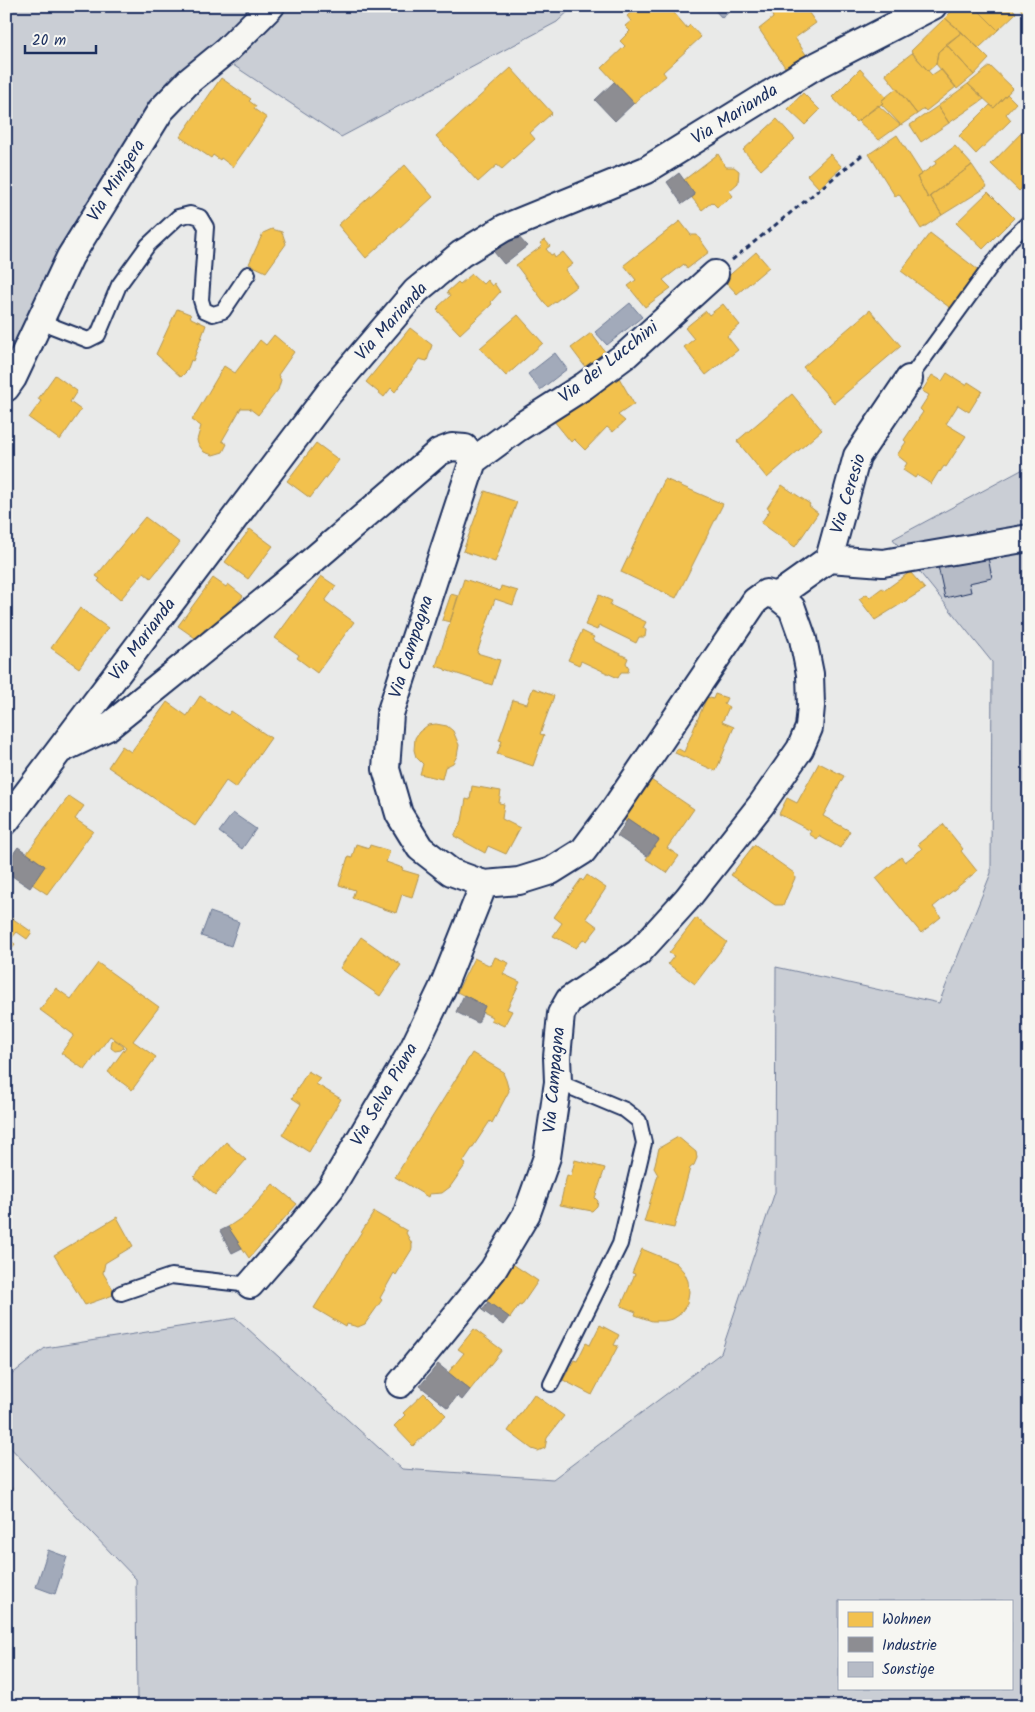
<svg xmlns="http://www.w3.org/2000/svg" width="1035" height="1712" viewBox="0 0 1035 1712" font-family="Kalam,sans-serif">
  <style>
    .green { fill: #caced5; stroke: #727e9a; fill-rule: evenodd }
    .water { fill: #a2aaba; stroke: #6c7995 }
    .homes { fill: #f2c14e; stroke: #b29553 }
    .industry { fill: #8d8d92; stroke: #6b7182 }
    .building { fill: #b6bbc6; stroke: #1b2f5e }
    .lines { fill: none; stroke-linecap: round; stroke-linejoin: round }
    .lane-casing { stroke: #1b2f5e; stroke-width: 18 }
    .street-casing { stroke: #1b2f5e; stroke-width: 30 }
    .path { stroke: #1b2f5e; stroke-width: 3; stroke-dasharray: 5 4; stroke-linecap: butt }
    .lane { stroke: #f6f6f2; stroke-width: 14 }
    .street { stroke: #f6f6f2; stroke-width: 26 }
    .labels { text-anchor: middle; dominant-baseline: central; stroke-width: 5; stroke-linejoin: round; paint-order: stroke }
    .street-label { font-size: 18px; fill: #1b2f5e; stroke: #f6f6f2 }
  </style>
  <rect width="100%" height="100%" fill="#e9eae9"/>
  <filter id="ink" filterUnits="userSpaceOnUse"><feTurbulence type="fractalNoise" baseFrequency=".02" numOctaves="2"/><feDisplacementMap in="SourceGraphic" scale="10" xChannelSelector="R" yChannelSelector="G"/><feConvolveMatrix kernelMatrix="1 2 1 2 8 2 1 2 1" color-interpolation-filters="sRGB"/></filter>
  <g filter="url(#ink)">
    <!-- green -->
    <path class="green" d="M6,6H574L557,22L341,137L227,61L189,81L6,388Z
      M1029,466V1706H135L137,1704L136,1579L6,1443V1379L45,1348L236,1318L402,1469L553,1479L721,1353L775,1192L776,967L939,1003L991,873L992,662L893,539ZM839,1601H1011V1688H839Z"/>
    <!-- water -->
    <path class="water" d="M711,6H736L722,18Z
      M630,303L642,317L607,345L595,332Z
      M555,353L567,369L540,390L528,374Z
      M233,813L256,829L242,849L219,832Z
      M210,912L239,922L231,946L201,936Z
      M48,1550L67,1557L55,1594L36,1587Z"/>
    <!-- homes -->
    <path class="homes" d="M638,6H668L687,28L690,25L701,37L663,72L666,76L634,103L602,68L625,46L620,41L630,31L625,26L631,21L627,16Z
      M784,6H804L816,23L795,38L811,62L789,73L759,29L773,18L772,15Z
      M957,6H981L978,10L998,30L979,48L945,18Z
      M981,6H1011L1016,13L998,30L978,10Z
      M1029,6V20L1019,7Z
      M945,18L962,32L938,52L936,64L928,71L911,51Z
      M962,32L989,59L974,75L946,44Z
      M946,44L974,75L957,89L936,64L938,52Z
      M912,53L932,75L941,69L956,87L926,111L924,109L917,114L885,74Z
      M990,66L1013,88L994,108L968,84Z
      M511,68L552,113L530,133L535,139L502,169L497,165L478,182L436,136Z
      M860,69L886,97L881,101L883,103L856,122L832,97Z
      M221,78L251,99L249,101L256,106L254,109L267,118L233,167L221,158L220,160L213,155L211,158L180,137Z
      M968,84L984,99L949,123L938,106Z
      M897,88L917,114L901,125L881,104L883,103L881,101Z
      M803,93L820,110L805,125L788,109Z
      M1007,94L1016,103L1006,114L1011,120L976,154L959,136L990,105L994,108Z
      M878,105L900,125L879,140L858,121Z
      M938,106L949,123L921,142L910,125Z
      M777,119L795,139L761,170L743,150Z
      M1027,127L1029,129V181L1019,191L991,164Z
      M897,135L922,174L917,177L928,198L930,196L942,215L921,229L899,194L895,196L869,154Z
      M955,146L972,165L928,198L917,177L936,164L935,161Z
      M718,154L726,167H734L739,171L738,183L729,191L733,196L717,207L712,202L702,210L692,198L695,195L684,180Z
      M830,154L842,167L819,188L807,175Z
      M405,165L433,197L366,258L338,225Z
      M972,165L987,187L942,215L930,196Z
      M988,192L1014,218L983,249L956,223Z
      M680,221L691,235H697L709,252L687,269L684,264L663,280L671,288L645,307L628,286L636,280L624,265Z
      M272,229L282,232L286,244L266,272L249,264L263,233Z
      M930,233L982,273L953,310L901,271Z
      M545,240L550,246L546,249L551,255L553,254L555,258L563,252L573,264L565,270L577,286L548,307L516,265L542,246L540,243Z
      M756,252L769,267L737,294L724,280Z
      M472,274L483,284L487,280L492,286L494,283L500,292L491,302L492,304L460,334L437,310L439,308L438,307L450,296L447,292L458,282L460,284Z
      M723,304L740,325L727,336L738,350L706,375L684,347L694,339L685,328L706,311L709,315Z
      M177,309L190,314L191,318L206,325L193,361L191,360L187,371L181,377L156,354Z
      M870,310L901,346L834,403L803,367Z
      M518,315L543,343L506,376L480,348Z
      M410,328L432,345L427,361L419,359L395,392L391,388L384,397L366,382Z
      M591,333L606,353L586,368L571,348Z
      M274,335L294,352L278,375L281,380L278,390L258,415L249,408H241L222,441L227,444L223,452L213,455L204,452L198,444L197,440L201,426L192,420L224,366L235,373L260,340L266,345Z
      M947,373L966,385L968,382L982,391L969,412L958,405L946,424L966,436L946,467L944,466L940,472L939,471L931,484L917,475L915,478L903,470L907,463L897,455L906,442L904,440L923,412L920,409L929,395L922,391L932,375L942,381Z
      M55,375L77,391L70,402L81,410L60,440L29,418L41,401L38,399Z
      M618,376L634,404L618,415L625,421L613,432L607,427L585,450L574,439L571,442L554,421L565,411L568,414L592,391Z
      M792,394L822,430L767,478L737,441Z
      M316,443L339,460L310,498L287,481Z
      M665,479L723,504L676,598L621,572Z
      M782,485L810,504L809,506L818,513L795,547L761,523L770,510L767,508Z
      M485,491L517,502L495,562L463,551Z
      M145,517L180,543L151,578L144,572L120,600L98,581L100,579L96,576Z
      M250,529L273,546L248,579L225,562Z
      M910,572L925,589L875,620L859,599L867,594L870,597L882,588L885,590Z
      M321,576L336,586L325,601L354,622L317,673L297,658L299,655L275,638Z
      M213,578L226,587L228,584L243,596L215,634L206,627L198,640L178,626Z
      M464,579L500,591L501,586L518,591L513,605L495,599L477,653L500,660L492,685L445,670V669L436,666Z
      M451,594L458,596L450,622L442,620Z
      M599,595L612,601L610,605L646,622L643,628L646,630L645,637H639L636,643L599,625L597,630L585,625Z
      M80,608L108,628L79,668L51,648Z
      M582,631L594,637L592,640L628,658L626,663L629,668L628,672H621L618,678L581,661L579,665L568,660Z
      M533,688L554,696L540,734L544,735L533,766L497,754L502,741L499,740L513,700L527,704Z
      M715,694L727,698L724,704L729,707L722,722L734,727L716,771L675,753L677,748L684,752L707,697L713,699Z
      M200,696L228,715L231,711L271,738L236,788L226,781L195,826L108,767L122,746L131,752L167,702L187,716Z
      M436,724L447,726L453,731L459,745L457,756L453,763L445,767L442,779L420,774L423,764L416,757L414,750L415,738L419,732L428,725Z
      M819,763L844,776L823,816L850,831L840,848L819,836L817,839L809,834L811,831L779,814L787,798L797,803Z
      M651,780L694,809L667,848L679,856L667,873L646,859L659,840L628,819L626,822L624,820Z
      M472,786L501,791L499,803L504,804L502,819L520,828L506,854L488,846L485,853L454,836L462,821L466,799L470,800Z
      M69,796L84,806L75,819L93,831L47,894L32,884L45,866L27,853Z
      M943,824L963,849L961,851L977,871L933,907L941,917L921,933L876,878L901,857L905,862L922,849L918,844Z
      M356,844L369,848L370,845L390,851L386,862L403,868L402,870L419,875L412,897L402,894L396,913L352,898L355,890L339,885L348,857L352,858Z
      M754,845L794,873L795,878L783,905H775L731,875Z
      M587,875L606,888L586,918L598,927L587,941L584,939L576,948L553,936L562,923L554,917L581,879L583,881Z
      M6,914L32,932L27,939L17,932L10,940L15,944L6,956Z
      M696,918L727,942L695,984L668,964L674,956L669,953Z
      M361,937L401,965L380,996L340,968Z
      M495,957L509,963L503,974L520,982L507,1009L512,1011L504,1026L491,1020L492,1017L482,1012L485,1006L457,992L474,958L491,966Z
      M98,963L159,1007L133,1041L156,1057L132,1090L108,1072L126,1047L110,1036L85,1070L61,1053L74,1035L40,1010L56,988L71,999Z
      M114,1039L124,1047L121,1050L115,1051L111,1048L112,1041Z
      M472,1053L504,1072L503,1073L506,1080L509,1091L492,1123L490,1121L463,1162L466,1164L450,1187L442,1193L429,1194L428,1197L395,1177Z
      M308,1071L320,1078L316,1084L341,1099L309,1152L282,1135L301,1104L292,1098Z
      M678,1137L696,1152L697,1158L694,1165L690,1168L674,1228L644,1222L658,1175L654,1168L659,1148Z
      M226,1142L246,1160L215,1195L194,1177Z
      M575,1160L605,1168L595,1198L598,1201L597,1206L592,1211L560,1205L567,1175L571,1176Z
      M273,1184L297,1204L249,1258L228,1227L246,1215Z
      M374,1212L407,1231L406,1233L412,1244V1249L396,1275L394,1273L380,1298L382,1300L365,1324L358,1327L347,1324L346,1327L314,1308Z
      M117,1217L133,1246L105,1263L103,1273L116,1294L85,1305L54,1255Z
      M642,1249L676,1263L684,1272L688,1281L689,1292L687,1304L679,1315L673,1319L664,1321H652L635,1315L636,1312L621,1306L635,1274L632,1273Z
      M511,1263L538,1281L521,1306L519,1305L510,1318L487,1301Z
      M600,1325L619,1335L614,1345L618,1346L592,1395L563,1380L574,1360L577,1361L586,1343L590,1345Z
      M474,1329L502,1350L470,1390L448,1373L464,1353L458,1349Z
      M424,1393L446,1415L413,1446L394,1426L405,1415L403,1413Z
      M534,1394L564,1416L547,1438L545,1448L538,1451L532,1449L508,1431Z
      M6,1486L12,1488L6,1504Z"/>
    <!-- industry -->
    <path class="industry" d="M614,82L634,103L615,121L595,100Z
      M679,173L695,195L682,204L667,182Z
      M516,234L527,246L504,264L494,252Z
      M628,819L659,840L647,856L617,836Z
      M18,847L45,866L30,888L6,872V864Z
      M464,995L485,1006L478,1023L456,1012Z
      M228,1227L242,1248L232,1253L220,1231Z
      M488,1302L509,1317L503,1325L482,1310Z
      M438,1364L470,1390L462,1400L457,1396L448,1408L420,1386Z"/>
    <!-- building -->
    <path class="building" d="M986,547L992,578L969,583L971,592L945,598L936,557Z"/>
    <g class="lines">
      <defs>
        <path id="lane" d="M39,321L88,340L98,335L119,285L148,245L178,217L190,214L200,217L206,227L201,300L204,310L213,314L223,311L248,274
          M909,379L1010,240L1029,222
          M121,1293L171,1276L250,1285
          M551,1384L620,1244L644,1143L639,1121L625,1110L558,1082"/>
        <path id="street" d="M909,379L857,456L829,559L883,563L1029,538
          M6,388L13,378L70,257L161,110L189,81L227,50L271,6
          M473,461L518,428L584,386L627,354L715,274
          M60,750L108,727L284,585L439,452L452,447L465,448L473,461L390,714L386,769L399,814L420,848L451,872L484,884L519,881L551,871L583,851L613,811L755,601L766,593L777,596L829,559
          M6,821L329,393L416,291L461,254L504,228L646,170L810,69L933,6
          M250,1285L297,1231L331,1188L413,1049L442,989L484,884
          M400,1384L493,1270L527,1213L547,1157L558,1082L557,1057L561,1014L569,1000L638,953L687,899L761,805L800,749L809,728L811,706L810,674L803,639L792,608L777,596"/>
      </defs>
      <!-- lane casing -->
      <use href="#lane" class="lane-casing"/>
      <!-- street casing -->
      <use href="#street" class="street-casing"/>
      <!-- path -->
      <path class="path" d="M732,260L862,155"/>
      <!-- lane -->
      <use href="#lane" class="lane"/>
      <!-- street -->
      <use href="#street" class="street"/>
    </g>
  </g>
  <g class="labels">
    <!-- street labels -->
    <g class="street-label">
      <text transform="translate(735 115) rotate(-32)">Via Marianda</text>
      <text transform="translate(117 181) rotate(-58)">Via Minigera</text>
      <text transform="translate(392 322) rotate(-48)">Via Marianda</text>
      <text transform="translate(609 363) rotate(-38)">Via dei Lucchini</text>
      <text transform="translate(849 494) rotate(-73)">Via Ceresio</text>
      <text transform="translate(143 640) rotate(-53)">Via Marianda</text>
      <text transform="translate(412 647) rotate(-72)">Via Campagna</text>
      <text transform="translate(555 1080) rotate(-85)">Via Campagna</text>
      <text transform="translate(385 1095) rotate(-60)">Via Selva Piana</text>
    </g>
  </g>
  <!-- margin -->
  <rect width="1035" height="1712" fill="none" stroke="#f6f6f2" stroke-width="25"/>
  <rect x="12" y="12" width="1010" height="1687" fill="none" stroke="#1b2f5e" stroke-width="2" filter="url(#ink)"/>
  <!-- legend -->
  <rect x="838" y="1600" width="175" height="90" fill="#f6f6f2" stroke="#9ea6b7"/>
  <rect x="848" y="1612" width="25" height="15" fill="#f2c14e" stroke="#9ea6b7"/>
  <text x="882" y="1624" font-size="15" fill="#1b2f5e">Wohnen</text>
  <rect x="848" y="1637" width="25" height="15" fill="#8d8d92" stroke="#9ea6b7"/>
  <text x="882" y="1650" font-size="15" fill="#1b2f5e">Industrie</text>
  <rect x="848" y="1662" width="25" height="15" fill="#b6bbc6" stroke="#9ea6b7"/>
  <text x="882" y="1674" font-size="15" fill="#1b2f5e">Sonstige</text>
  <!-- scale -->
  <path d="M25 45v8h71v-8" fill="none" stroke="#1b2f5e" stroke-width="2.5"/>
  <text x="32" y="45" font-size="15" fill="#1b2f5e" stroke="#f6f6f2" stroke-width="4" paint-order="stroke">20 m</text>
</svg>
